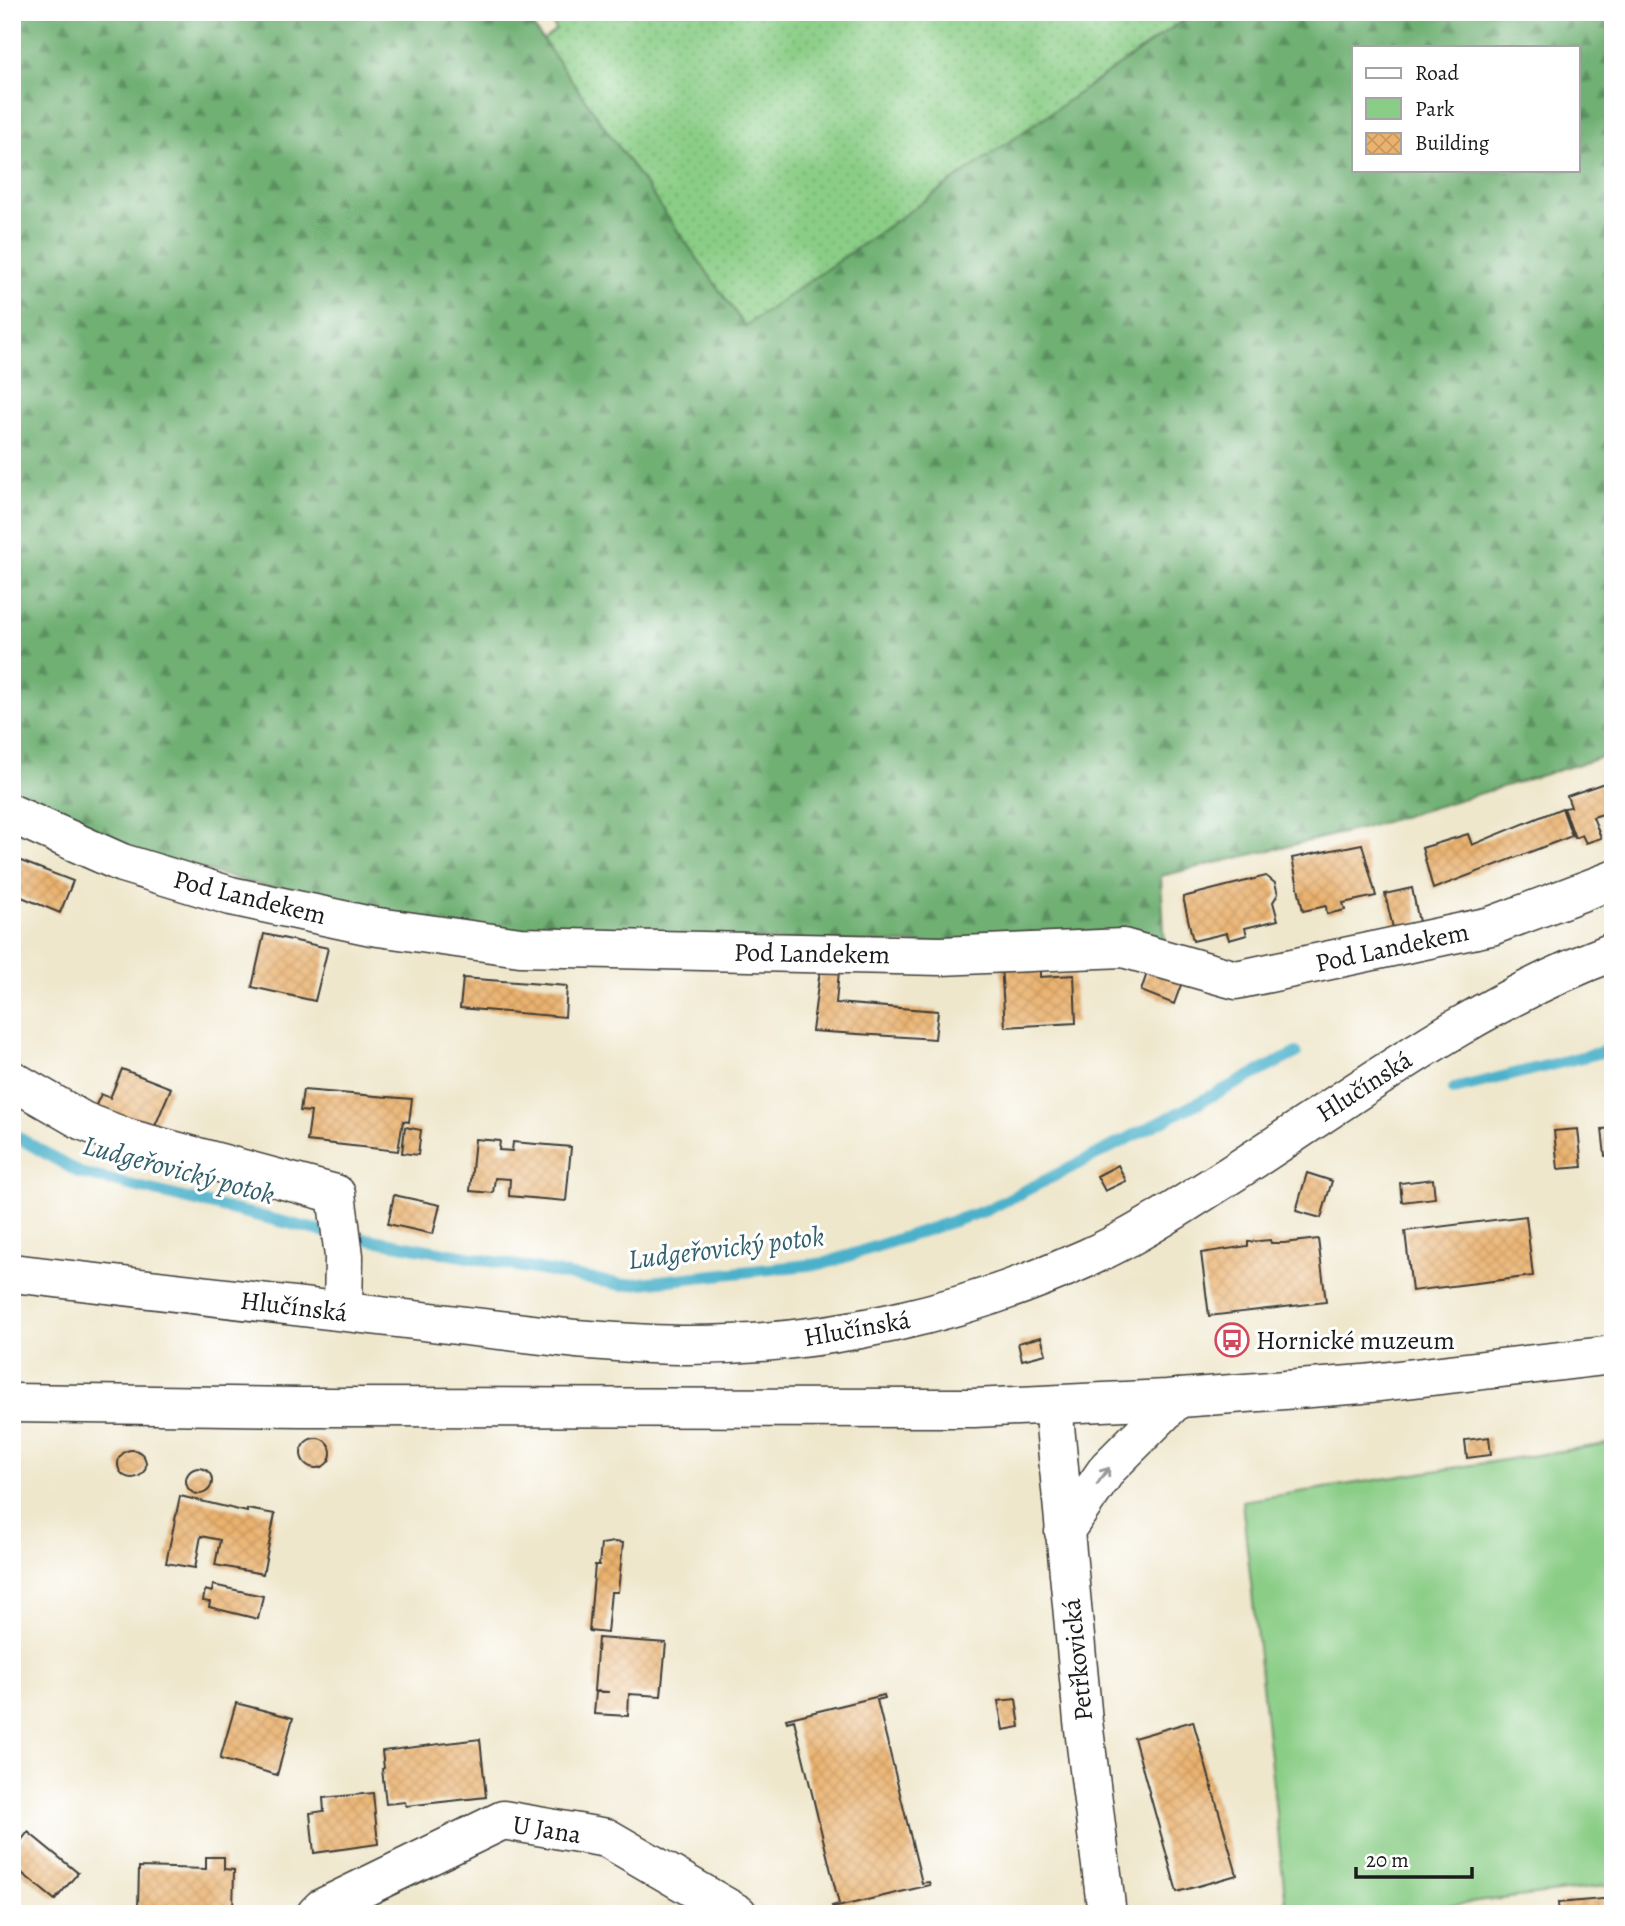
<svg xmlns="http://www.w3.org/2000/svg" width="1625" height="1926" font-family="Alegreya,serif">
<defs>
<pattern id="grass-dots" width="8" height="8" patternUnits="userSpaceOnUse" patternTransform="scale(1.75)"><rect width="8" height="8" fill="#8acd86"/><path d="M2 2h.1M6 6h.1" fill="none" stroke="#76af73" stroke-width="1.8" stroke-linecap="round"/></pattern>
<pattern id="forest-firs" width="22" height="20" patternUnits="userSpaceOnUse" patternTransform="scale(1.75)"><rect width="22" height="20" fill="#6fb073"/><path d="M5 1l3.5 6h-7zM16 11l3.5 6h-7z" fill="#5a8e5e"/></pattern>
<pattern id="building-cross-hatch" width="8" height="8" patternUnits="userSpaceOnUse" patternTransform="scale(1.75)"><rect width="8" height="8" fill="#eab26e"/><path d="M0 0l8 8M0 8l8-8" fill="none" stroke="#c8985f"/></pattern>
</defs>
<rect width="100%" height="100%" fill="#fff"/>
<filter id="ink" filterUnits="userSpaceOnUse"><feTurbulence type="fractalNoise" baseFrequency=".0143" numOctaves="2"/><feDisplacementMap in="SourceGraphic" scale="14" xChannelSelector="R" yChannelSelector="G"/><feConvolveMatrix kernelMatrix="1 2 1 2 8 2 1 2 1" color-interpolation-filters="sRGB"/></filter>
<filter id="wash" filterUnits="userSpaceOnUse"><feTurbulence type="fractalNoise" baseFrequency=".00686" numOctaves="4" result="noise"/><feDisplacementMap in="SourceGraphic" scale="28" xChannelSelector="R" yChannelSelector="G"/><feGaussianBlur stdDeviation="1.57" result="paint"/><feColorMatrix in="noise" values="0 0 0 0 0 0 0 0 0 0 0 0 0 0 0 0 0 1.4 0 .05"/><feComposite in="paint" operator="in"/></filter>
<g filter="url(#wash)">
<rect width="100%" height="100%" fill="#efe7cc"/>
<path fill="url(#grass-dots)" stroke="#537451" stroke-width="2" d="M548 12H621L624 16 630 12H1195L745 327 543 40 556 30 546 14Z"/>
<path fill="url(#forest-firs)" stroke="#466648" stroke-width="2" fill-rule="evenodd" d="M12 12H523L745 326 1195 12H1613V754L1364 828 1161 876 1165 949 518 935 342 907 125 849 12 798ZM1354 47H1578V170H1354Z"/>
<path fill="#8acd86" stroke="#537451" stroke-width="2" d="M1613 1443V1885L1383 1914H1287L1242 1501Z"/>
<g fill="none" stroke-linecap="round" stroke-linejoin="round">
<path stroke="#4bb1ca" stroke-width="12" d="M1454 1089 1602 1052 1613 1045
M12 1134 80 1173 317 1230 623 1285 826 1263 987 1210 1296 1053"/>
</g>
<g id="blocks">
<path fill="url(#building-cross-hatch)" d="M1613 780V811L1593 817 1601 838 1586 843 1582 835 1575 838 1564 808 1571 807 1567 796Z
M1562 808 1572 836 1433 889 1422 848 1468 834 1472 845Z
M1362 844 1376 896 1343 903 1345 910 1327 914 1326 906 1303 911 1292 858Z
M13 858 73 881 60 913 12 893Z
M1266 876 1275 883 1278 894 1273 902 1278 920 1245 928 1247 935 1229 940 1227 933 1193 941 1183 897Z
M1412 888 1419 922 1393 928 1385 894Z
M264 934 328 948 315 1001 252 987Z
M1001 964 1040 970V977L1074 975 1076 1023 1005 1027Z
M1149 967 1182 982 1174 1004 1141 991Z
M820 970 839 971 836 1003 938 1011 935 1039 812 1031Z
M463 978 567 986 565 1017 460 1008Z
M122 1069 171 1088 153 1131 95 1107 101 1094 110 1098Z
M303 1090 412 1099 409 1122 403 1121 398 1151 307 1141 311 1112 300 1111Z
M405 1127 421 1130 418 1155 402 1153Z
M1613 1128V1155L1605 1156 1602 1129Z
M1578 1129 1582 1167 1558 1169 1554 1131Z
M475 1139 500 1141 499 1150 512 1151 513 1142 571 1147 566 1201 509 1196 510 1179 495 1178 493 1193 470 1191Z
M1118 1165 1126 1181 1105 1191 1097 1176Z
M1307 1173 1332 1181 1321 1218 1296 1211Z
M1433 1179 1435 1198 1402 1202 1400 1183Z
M394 1195 440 1205 433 1234 388 1224Z
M1526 1216 1533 1276 1412 1291 1405 1231Z
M1318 1239 1326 1302 1209 1316 1201 1253 1248 1246V1242L1270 1240 1271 1243H1284Z
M1041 1337 1046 1354 1022 1360 1018 1343Z
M1489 1437 1491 1455 1467 1458 1465 1440Z
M301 1453a15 15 0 1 1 30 0a15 15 0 1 1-30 0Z
M118 1464a14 14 0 1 1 28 0a14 14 0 1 1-28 0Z
M186 1481a13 13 0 1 1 26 0a13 13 0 1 1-26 0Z
M180 1496 247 1512V1509L275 1514 263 1574 215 1565 220 1540 201 1536 195 1568 166 1563Z
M614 1542 623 1543 618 1592H611L607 1633 589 1631 595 1565H599L601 1544Z
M213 1585 263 1596 258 1619 209 1607 210 1602 203 1601 205 1590 212 1592Z
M598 1638 666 1643 661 1696 629 1694 628 1716 594 1714 596 1692H609L594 1691Z
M884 1695 885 1698 877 1700 922 1883 929 1882 930 1885 833 1908 832 1906 839 1904 794 1720 787 1722 786 1719Z
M1016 1699 1020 1727 1003 1730 998 1701Z
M236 1703 293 1718 277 1775 220 1759Z
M1193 1721 1237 1875 1177 1892 1134 1738Z
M480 1739 486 1797 406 1806 405 1802 386 1804 382 1769 384 1768 382 1751Z
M373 1793 378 1844 314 1853 310 1813 324 1811 323 1798Z
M28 1832 78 1873 55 1900 12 1865V1852Z
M206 1857H224V1869L234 1870 233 1913 138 1909 139 1867 206 1869Z
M1613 1898V1914H1559L1558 1903Z"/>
</g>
</g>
<g filter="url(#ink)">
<use href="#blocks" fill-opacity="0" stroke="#3c3a36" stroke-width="2"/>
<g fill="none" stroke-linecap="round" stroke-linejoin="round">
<defs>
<path id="minor" d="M12 814 122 863 231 896 371 926 520 947 941 956 1123 948 1236 980 1491 926 1613 880
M12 1080 83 1121 127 1138 336 1194 344 1256 343 1311
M12 1273 576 1339C614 1342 651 1345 689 1345 826 1345 963 1314 1087 1258 1137 1236 1184 1204 1230 1175 1355 1095 1473 1004 1613 952
M1053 1405 1083 1721 1107 1914
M1064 1532 1108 1468 1178 1398
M316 1914 322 1908 503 1820 607 1838 738 1914"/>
<path id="major" d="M12 1403 301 1407 974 1408 1167 1399 1363 1384 1613 1355"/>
</defs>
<use href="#minor" stroke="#3c3a36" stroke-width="41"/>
<use href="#major" stroke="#3c3a36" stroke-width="41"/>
<use href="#minor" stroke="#fff" stroke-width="38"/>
<use href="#major" stroke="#fff" stroke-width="38"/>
</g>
<defs><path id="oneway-shaft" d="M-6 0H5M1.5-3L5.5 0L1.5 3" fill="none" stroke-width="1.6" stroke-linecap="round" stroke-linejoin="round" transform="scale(1.75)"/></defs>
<use stroke="#999" href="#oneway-shaft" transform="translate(1103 1476) rotate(-54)"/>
</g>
<defs>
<symbol id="bus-ring" viewBox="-11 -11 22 22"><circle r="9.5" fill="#fff" stroke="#d1495b" stroke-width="1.5"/><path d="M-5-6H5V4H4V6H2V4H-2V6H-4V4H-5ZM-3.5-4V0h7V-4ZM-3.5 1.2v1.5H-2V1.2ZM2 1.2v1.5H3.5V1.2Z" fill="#d1495b"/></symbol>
</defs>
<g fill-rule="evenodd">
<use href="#bus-ring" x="1213" y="1321" width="38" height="38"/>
</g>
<g text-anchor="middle" stroke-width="6" stroke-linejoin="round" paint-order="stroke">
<g font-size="26" fill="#1c1c1c" stroke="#fff">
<text transform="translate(250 897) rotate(14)" y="9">Pod Landekem</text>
<text transform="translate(1392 947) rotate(-12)" y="9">Pod Landekem</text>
<text transform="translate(812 953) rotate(1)" y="9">Pod Landekem</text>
<text transform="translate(1364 1086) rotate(-33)" y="9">Hlučínská</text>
<text transform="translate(294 1306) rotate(7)" y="9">Hlučínská</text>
<text transform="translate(857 1328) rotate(-10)" y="9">Hlučínská</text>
<text transform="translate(1077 1660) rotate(-96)" y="9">Petřkovická</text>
<text transform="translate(547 1829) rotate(9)" y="9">U Jana</text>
</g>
<g font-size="26" fill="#1c1c1c" stroke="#fff" text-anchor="start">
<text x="1256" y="1349">Hornické muzeum</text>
</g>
<g font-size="28" font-style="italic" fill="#315f6a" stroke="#fff">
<text transform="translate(179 1169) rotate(15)" y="10">Ludgeřovický potok</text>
<text transform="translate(726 1247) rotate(-7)" y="10">Ludgeřovický potok</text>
</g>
</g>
<rect width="1625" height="1926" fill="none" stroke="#fff" stroke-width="42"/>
<rect x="1352" y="46" width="228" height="126" fill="#ffffff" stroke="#a4a4a4" stroke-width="2"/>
<rect x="1366" y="68" width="35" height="10" fill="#ffffff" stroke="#a4a4a4" stroke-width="2"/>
<text x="1415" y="80" font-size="21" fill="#1c1c1c">Road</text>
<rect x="1366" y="98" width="35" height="21" fill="#8acd86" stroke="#a4a4a4" stroke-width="2"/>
<text x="1415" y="116" font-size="21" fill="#1c1c1c">Park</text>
<rect x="1366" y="133" width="35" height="21" fill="url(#building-cross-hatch)" stroke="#a4a4a4" stroke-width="2"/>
<text x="1415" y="150" font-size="21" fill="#1c1c1c">Building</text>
<path d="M1356 1867v10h116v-10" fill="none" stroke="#1c1c1c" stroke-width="3.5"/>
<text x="1366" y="1867" font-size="21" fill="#1c1c1c" stroke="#ffffff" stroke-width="5" paint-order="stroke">20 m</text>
</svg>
